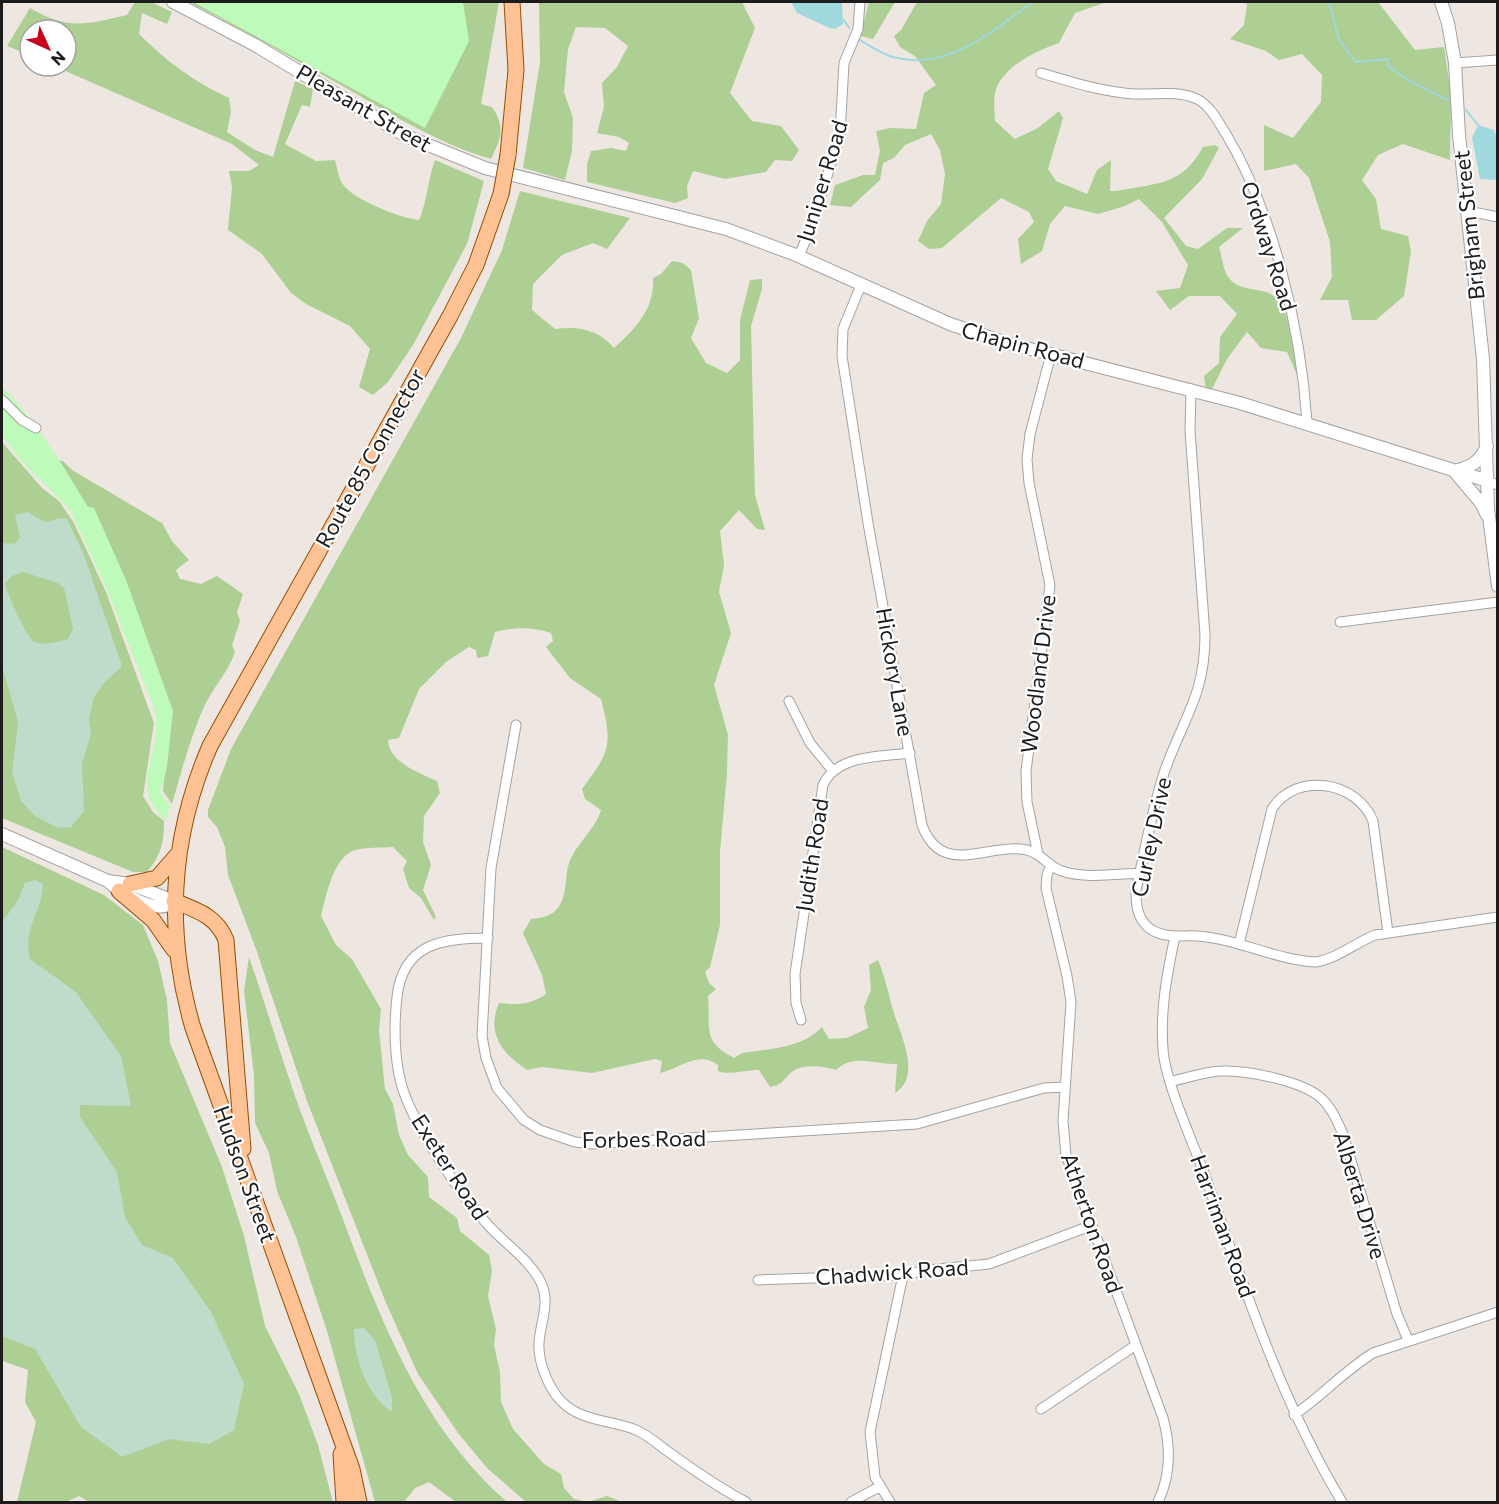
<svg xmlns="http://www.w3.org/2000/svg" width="1499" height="1504" font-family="Commissioner,sans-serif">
<rect width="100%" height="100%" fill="#eee7e1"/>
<path fill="#adcf94" d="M135 2H151L172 12 167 24 142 13 139 34C166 61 193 81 229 98L231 112 227 132 255 150 273 157 295 81 313 89 310 107 302 105 285 144 316 161 335 160C337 167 338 176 342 183 351 199 400 218 419 220 428 199 427 182 435 160L484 181 467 244 413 345 388 382 373 395 359 387 370 349 350 326 306 304 291 293 262 254 228 230 232 187 229 171H249L259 165 232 144 54 66H66V30H30V55L7 46 30 8C68 30 85 25 127 15Z
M189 2H499L481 104 492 107C506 128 501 138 491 159 439 144 393 115 346 88 294 59 242 29 189 2Z
M539 2H742L755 28 730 93 752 121 781 126 799 150 792 161 775 160 766 172 725 179 693 171 687 186 688 198 675 203 587 182V164L591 151 611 148 626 151 629 143 619 137 597 133 604 107 602 83 617 67 628 46 605 28 576 27 568 49 564 92 573 118 572 151 565 180 523 168 540 62Z
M869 2H895L873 39 860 36Z
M917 2H1107L1075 13 1059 43C1036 51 1001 67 995 93 993 102 995 113 995 121L1015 139 1038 128 1059 111 1063 118 1048 169 1056 181 1087 194 1097 170 1111 160 1110 191H1117C1156 183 1182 186 1203 147L1215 145 1219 148 1202 179 1164 218 1186 246 1198 249 1227 228H1243L1219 247C1222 256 1223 271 1229 278 1240 293 1263 286 1275 297 1289 308 1298 358 1297 375L1287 352 1261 348 1247 332 1227 359 1212 389 1206 390 1204 376 1219 363 1220 337 1237 314 1220 296H1189L1170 310 1156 291 1180 288 1188 265 1162 222 1139 199 1125 206 1098 214 1065 206 1050 224 1042 251 1021 264 1018 239 1034 222 1029 212 1001 198 942 248 929 249 918 241 927 221 941 204 945 174 940 150 931 134 905 145 894 158 883 163 880 180 851 207 830 205 835 185 863 175H875L880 151 876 131 890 128 916 129 924 93 936 85 915 56 900 47 894 36 901 30Z
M1241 2H1378L1415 50 1444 47 1451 95 1450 160 1403 144 1378 155 1362 180 1376 199 1381 229 1408 236 1411 251 1404 296 1376 320H1352L1348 300H1320L1332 277 1330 242 1309 178 1296 164 1264 171V125L1293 138 1321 102 1322 75 1302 54 1279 60 1266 51 1230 39 1244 25 1247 4Z
M520 191 630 218 607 249 593 243 562 255 533 284 532 310 555 329C578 326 598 329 614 348 635 329 655 309 653 278L661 274 672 261 683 263 691 270 699 318 691 338 706 363 727 373 740 360V320L750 280 762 279V289L751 326 755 495 765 530 757 529 739 510 720 531 724 565 719 592 731 633 714 685 728 735 727 773 720 852V925L710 967 705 972 709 983 716 989 708 996C711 1028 701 1041 734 1058L742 1053C769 1049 803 1048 822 1027L829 1039 847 1038 868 1028 864 1007 871 990 869 965 878 960C885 977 888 992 893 1010 899 1032 923 1076 895 1093L897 1064C875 1065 853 1053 836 1070 824 1066 804 1064 793 1071 784 1078 783 1085 770 1087L759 1070C747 1069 728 1076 718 1071V1065C698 1050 681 1068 660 1073L662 1061 655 1059 592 1073 542 1067 527 1070C502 1053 486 1034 499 1003 517 1005 531 1005 546 994L542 975 523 933 531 919C543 918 553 916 560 905 568 891 564 872 571 858 580 840 596 828 601 810L585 799 582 789C610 751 613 746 601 699L570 678 546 647 553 641 551 633C531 627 515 627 495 632L488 656 477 658 476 650 469 647 446 662 419 689 399 738 388 740C388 762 420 773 437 781L440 793 424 816 423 842 431 865 423 890 436 917 434 920 421 898 409 888 403 869 407 861 393 847C382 848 366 847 355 850 333 857 326 896 321 916L336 945 352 959 381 1009 379 1030 385 1089 393 1104 399 1135 408 1155 428 1177 429 1197 457 1218 460 1231 489 1255 492 1271 488 1296 496 1329 494 1345 500 1372 501 1402 513 1429 544 1464 561 1474 564 1488 574 1499 588 1502 607 1496 622 1502H526L487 1468 458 1433 418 1374 386 1303 307 1101 256 949 228 875 225 847 217 827 208 817V810L231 749 461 338 502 250Z
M2 442 42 488 59 501 74 523 106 592 154 723 143 796 153 812 164 821C164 842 161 856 147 872H133L2 818Z
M48 459 63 461 72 470 162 523 172 541 189 560 176 570 180 579 201 584 217 576 243 594 237 612 240 621 232 645 235 652C227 675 212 688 203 709 190 740 181 772 172 804L163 791 170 718Z
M2 847 104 895 143 925 158 961 167 1000 170 1043 222 1167 244 1236 265 1326 299 1394 318 1445 333 1502H89L79 1496 66 1502H17L36 1422 25 1402 28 1370 2 1361Z
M249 957C265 1003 279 1050 295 1096 309 1136 326 1175 341 1214 380 1319 421 1427 507 1502H456L429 1482 415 1488 404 1502H375L327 1331 296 1237 277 1191 269 1153 255 1123 254 1075 244 991Z"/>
<path fill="#bddcc9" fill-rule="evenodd" d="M28 512C57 531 44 516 67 519L84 555 122 666 103 684 94 697 89 719 91 734 82 764 84 811 71 827 58 828 35 816 21 801 12 772 18 722 2 666V543L14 544 20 538 15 515ZM23 572 58 583 64 588 73 629 68 639C58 642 44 646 35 642 26 638 7 593 5 583L12 576Z
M35 880 43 884C42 914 23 925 30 959L76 992 121 1056 131 1106 80 1105V1117L117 1172 125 1217 142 1245 173 1258 211 1312 244 1384 234 1430 209 1444 169 1439 122 1457 81 1427 35 1349 2 1336V922L17 902 25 883Z
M364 1328 375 1340 392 1398V1412C367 1396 354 1358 354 1329Z"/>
<path fill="#befbba" d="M193 2H463L469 41 425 128Z
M2 387C37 421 63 466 88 507L94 508 126 580 173 711 167 767 160 793 170 806 166 821C124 781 166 757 154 708L103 580 69 508 27 467 2 436Z"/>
<path fill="#9fd8dd" d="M791 2H842L843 24 835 29 830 28 797 13Z
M1478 125 1494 130 1497 139V178L1495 180 1480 179 1472 138Z"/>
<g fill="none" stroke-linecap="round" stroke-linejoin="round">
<path stroke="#9fd8dd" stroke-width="2" d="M1329 2 1339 40 1356 62 1388 59 1389 67 1410 81 1447 100
M844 20 849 28
M860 40C870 46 882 54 893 57 947 72 992 31 1033 2
M1466 110 1478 125"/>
<defs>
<path id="minor" d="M1455 63 1498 60
M1041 73C1071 82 1103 92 1134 94 1156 95 1177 90 1197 99 1210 105 1219 123 1226 134 1274 214 1301 330 1307 422
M1468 211 1498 217
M799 256 812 225 840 134 844 63 858 29 860 2
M861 285 843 329 842 356 868 523 922 825C942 879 988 842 1027 850 1041 853 1049 867 1062 871 1085 879 1116 874 1140 873
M1191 389 1190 431 1205 635C1205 695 1184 717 1165 770 1152 809 1145 850 1136 890 1136 905 1137 918 1149 928 1164 939 1181 935 1198 936 1238 939 1276 960 1316 962 1336 959 1355 943 1375 935L1498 917
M2 400 22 420 36 428
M1488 481 1498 485
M1340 622 1498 602
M789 701 810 743 833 771
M516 725 491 868 482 1036 486 1058 497 1088 524 1120 540 1130 575 1142 591 1144 917 1124 1044 1088 1065 1087
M1038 854 1027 802 1026 771 1050 585 1029 483 1027 459 1030 434 1051 354
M1051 865 1047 875 1046 888 1067 976 1071 1002 1063 1121 1066 1155 1163 1418C1171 1447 1171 1475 1158 1502
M1175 936C1167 974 1160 1010 1163 1049 1165 1081 1191 1138 1203 1170 1243 1284 1280 1399 1342 1502
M488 938C443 938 403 943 397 997 394 1023 394 1057 401 1083 411 1122 460 1194 488 1225 505 1244 532 1261 542 1285 550 1305 540 1323 539 1343 538 1362 548 1387 561 1401 581 1422 612 1420 636 1430 648 1435 660 1446 670 1453 695 1471 719 1488 746 1502
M1239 944 1272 809C1296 771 1357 781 1373 821L1388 933
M801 1020 796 1003 795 974 823 785C837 754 881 757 910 753
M1172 1081C1188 1078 1206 1071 1222 1071 1247 1070 1302 1081 1321 1098 1332 1108 1337 1121 1343 1134L1397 1314 1408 1340
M758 1280 903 1275 928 1270 989 1264 1090 1226
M1041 1409 1136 1345
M1294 1415C1322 1396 1344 1371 1373 1353L1498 1312
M851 1502 879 1487
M890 1502 875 1477 870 1432 903 1275"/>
<path id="tertiary" d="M173 2 255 45 406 136 485 168 726 229 796 255 950 324 1003 342 1240 403 1488 481
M1441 2 1448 23 1455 63 1459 135 1483 359 1488 509 1498 586
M1487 515 1481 503 1454 471C1471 467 1479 463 1487 446
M2 834 108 881 130 884 174 901C158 917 122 894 108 881"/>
<path id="primary" d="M508 155 516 70 512 2
M130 884 157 878 178 854
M119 891 153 920 174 950
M174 901C196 910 217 916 226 940L243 1149
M341 1454 344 1502
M359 1502 352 1469 193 1028C165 932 170 838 210 746L450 316 476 265 501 194"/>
</defs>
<use href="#minor" stroke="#a3a3a3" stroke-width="11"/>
<use href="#tertiary" stroke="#a3a3a3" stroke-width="14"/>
<use href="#primary" stroke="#934e00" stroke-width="17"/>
<use href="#minor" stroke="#fff" stroke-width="9"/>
<use href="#tertiary" stroke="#fff" stroke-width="12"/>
<use href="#primary" stroke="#ffc295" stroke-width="15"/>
<defs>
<path id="primary-bridge" d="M501 194 508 155"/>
</defs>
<use href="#primary-bridge" stroke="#934e00" stroke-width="17" stroke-linecap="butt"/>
<use href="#primary-bridge" stroke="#ffc295" stroke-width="15"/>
</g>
<g text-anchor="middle" stroke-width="4.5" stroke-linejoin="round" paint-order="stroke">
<g font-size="22" fill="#1c1c1c" stroke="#fff">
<text transform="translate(364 108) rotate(30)" y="8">Pleasant Street</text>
<text transform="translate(822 181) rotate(-73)" y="8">Juniper Road</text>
<text transform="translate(1469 225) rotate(-96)" y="8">Brigham Street</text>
<text transform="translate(1269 246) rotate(72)" y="8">Ordway Road</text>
<text transform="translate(1023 345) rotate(15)" y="8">Chapin Road</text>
<text transform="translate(370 458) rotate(-61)" y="8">Route 85 Connector</text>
<text transform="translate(895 672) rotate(80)" y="8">Hickory Lane</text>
<text transform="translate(1038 674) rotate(-83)" y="8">Woodland Drive</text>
<text transform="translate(1151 837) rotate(-78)" y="8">Curley Drive</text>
<text transform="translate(812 855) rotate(-81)" y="8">Judith Road</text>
<text transform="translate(644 1139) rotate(-1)" y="8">Forbes Road</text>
<text transform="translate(450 1167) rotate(57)" y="8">Exeter Road</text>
<text transform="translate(245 1174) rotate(70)" y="8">Hudson Street</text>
<text transform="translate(1360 1195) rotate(73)" y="8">Alberta Drive</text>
<text transform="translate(1092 1223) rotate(71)" y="8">Atherton Road</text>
<text transform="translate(1223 1226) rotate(70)" y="8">Harriman Road</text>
<text transform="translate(892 1272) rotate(-4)" y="8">Chadwick Road</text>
</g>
</g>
<rect width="1499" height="1504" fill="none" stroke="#1c1c1c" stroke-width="6"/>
<g transform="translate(48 48) rotate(135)"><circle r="28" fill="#ffffff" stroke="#a4a4a4" stroke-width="1.5"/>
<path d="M0-4.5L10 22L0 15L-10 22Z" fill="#c7001b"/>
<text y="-9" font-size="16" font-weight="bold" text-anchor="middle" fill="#1c1c1c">N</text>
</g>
</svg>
